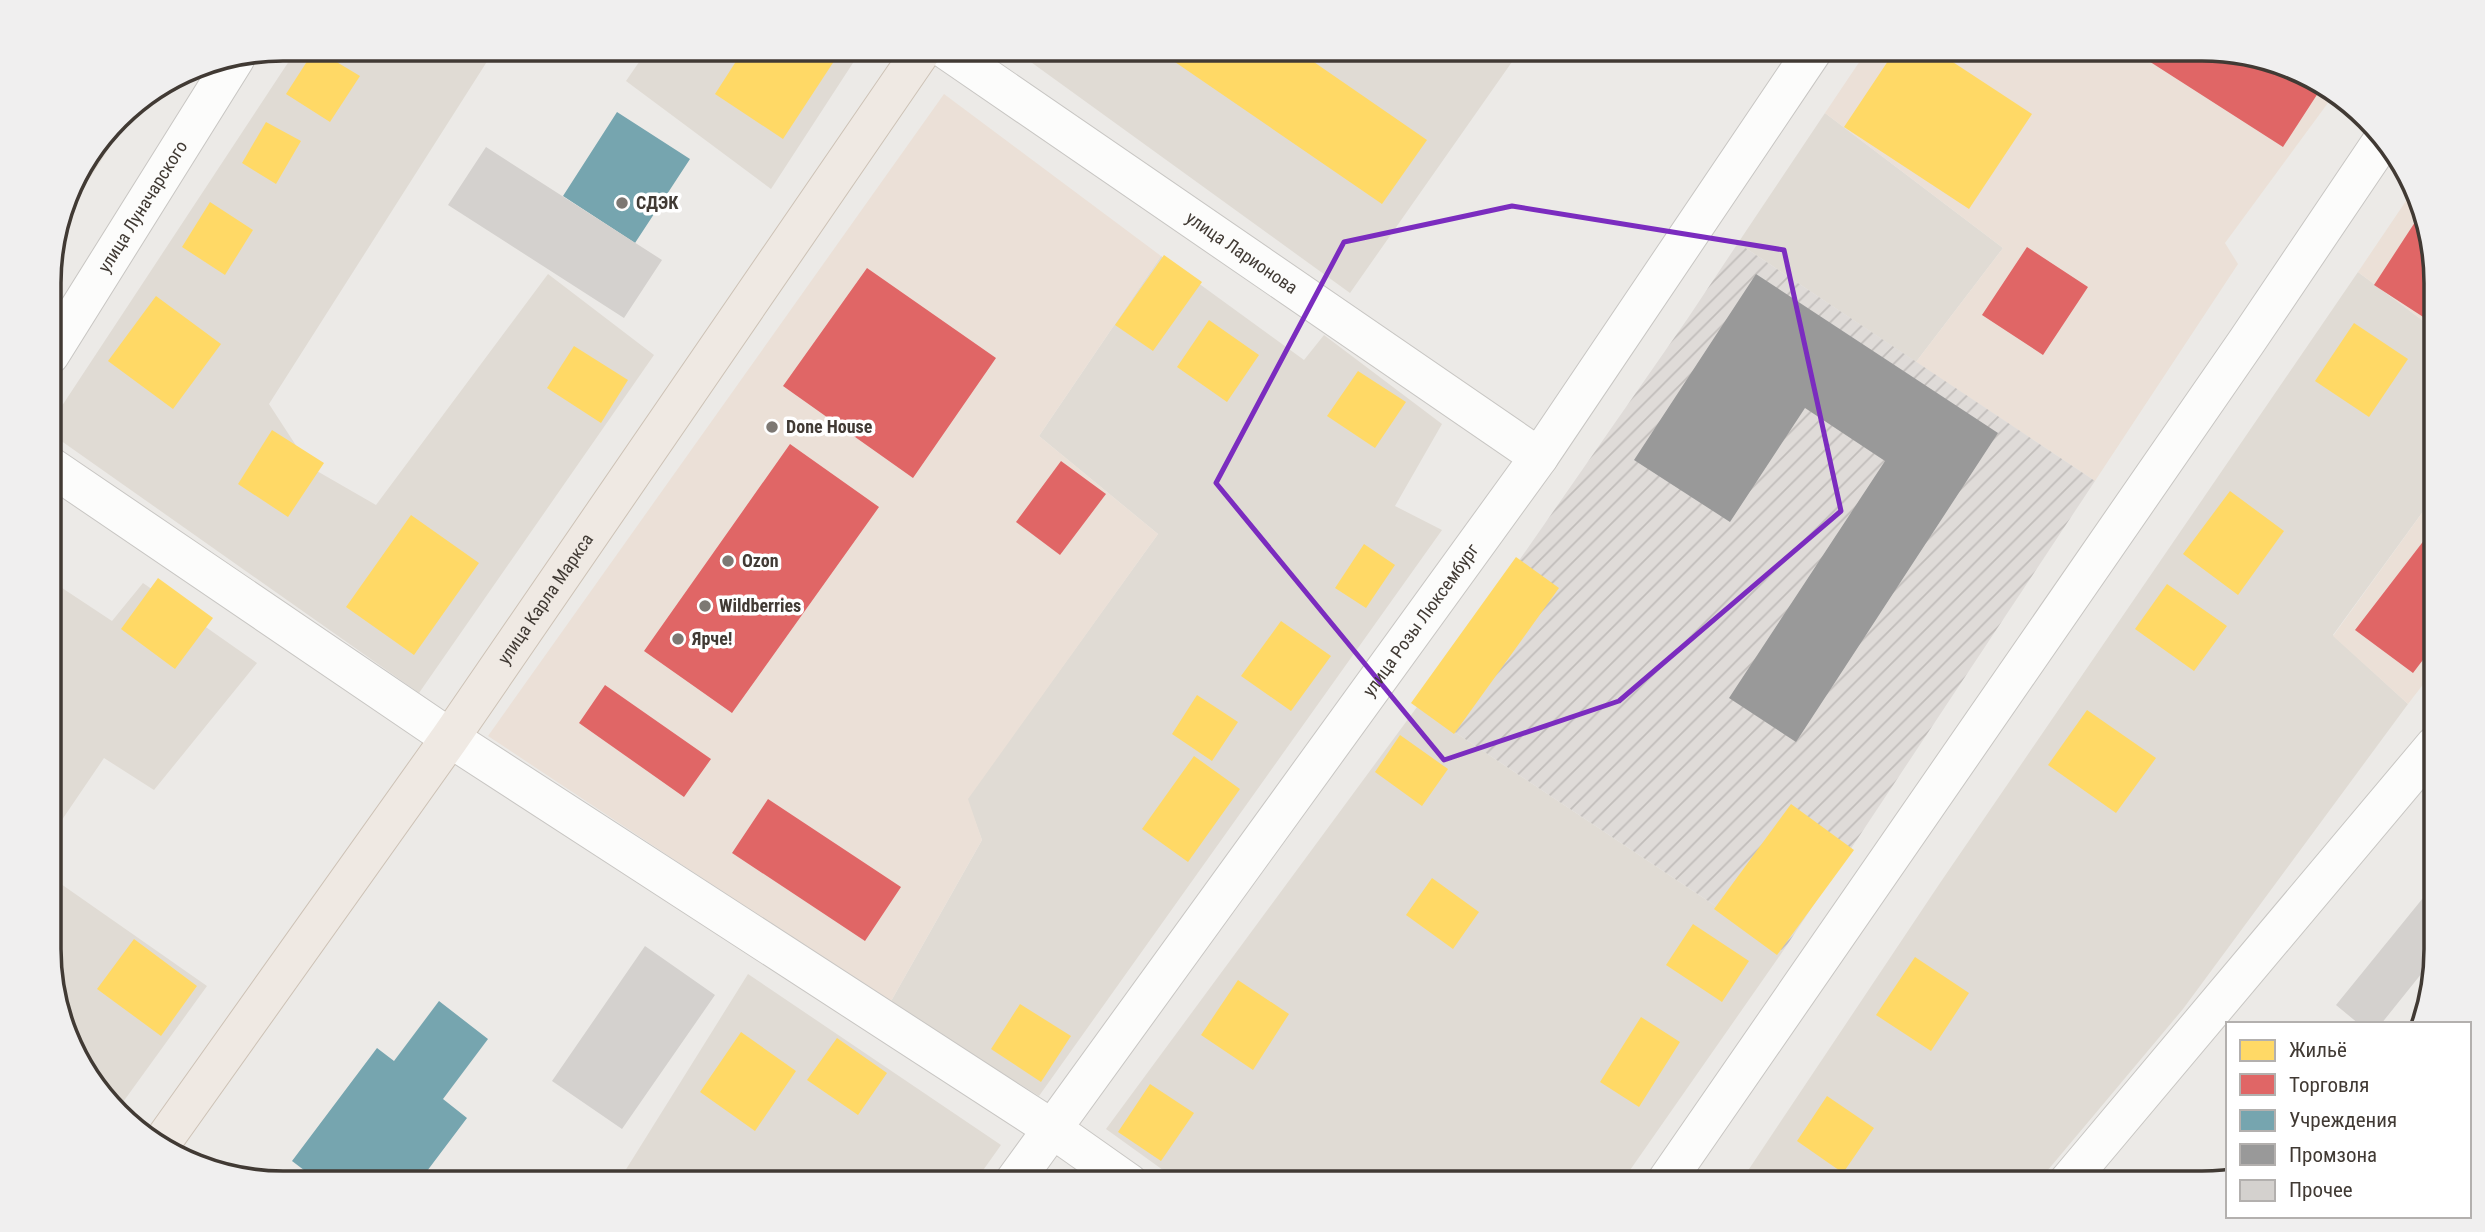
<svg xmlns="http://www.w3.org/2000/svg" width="2485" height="1232" font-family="'Roboto Condensed',sans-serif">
<defs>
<pattern id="industrial-furrows" width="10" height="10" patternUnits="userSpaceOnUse" patternTransform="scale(1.75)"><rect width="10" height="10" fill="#dfdbd8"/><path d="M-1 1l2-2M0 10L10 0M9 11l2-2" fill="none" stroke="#c1bdba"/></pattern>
</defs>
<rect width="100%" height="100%" fill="#eceae7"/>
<path fill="#e0dbd4" d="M297 49H495L269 404 310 467 376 505 548 274 654 355 419 693 50 433V424Z
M648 49H862L771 189 626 81Z
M1013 49H1521L1350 293Z
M140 100 61 223 73 180 128 107Z
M1825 113 2003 248 1916 362 1738 243Z
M1161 256 1304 360 1324 335 1442 424 1395 506 1442 530 1039 1096 890 1003 982 840 967 799 1158 534 1039 436Z
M2358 272 2434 329 2435 495 2333 635 2408 704 2183 1009 2037 1183H1751L1743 1178 1940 883Z
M50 580 112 621 143 583 257 663 154 790 104 758 51 836Z
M1417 707 1783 951 1621 1183H1181L1106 1129Z
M51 877 207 986 118 1109 97 1091 51 980Z
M748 974 1001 1145 974 1183H634L625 1171Z"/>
<path fill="#ebe0d7" d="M1868 49H2202L2305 73 2333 96 2225 243 2238 264 2095 481 1916 362 2003 248 1825 113Z
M944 94 1161 256 1039 436 1158 534 968 799 982 840 890 1003 488 736Z
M2410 195 2434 253V329L2358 272Z
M2435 495V669L2408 704 2333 636Z"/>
<path fill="url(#industrial-furrows)" d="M1738 243 2095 481 1783 951 1417 707 1688 318Z"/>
<path fill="#ffd966" d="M315 49 360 76 330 122 286 94Z
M744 49H842L783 139 715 94Z
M1156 49H1295L1427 140 1382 204Z
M1896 49H1933L2032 114 1969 209 1844 127Z
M266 122 301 141 276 184 242 163Z
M210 202 253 230 225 275 182 247Z
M1164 255 1202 282 1153 351 1115 325Z
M156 296 221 344 173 409 108 361Z
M1209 320 1259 355 1227 402 1177 367Z
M2354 323 2408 359 2369 417 2315 381Z
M574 346 628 380 601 423 547 388Z
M1358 371 1406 402 1375 448 1327 416Z
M272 430 324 463 288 517 238 484Z
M2230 491 2284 531 2238 595 2183 554Z
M411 515 479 563 414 655 346 607Z
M1364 544 1395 565 1366 608 1335 588Z
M1516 557 1559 588 1454 734 1411 703Z
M158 578 213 618 175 669 121 629Z
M2167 584 2227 626 2194 671 2135 629Z
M1281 621 1331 656 1291 711 1241 676Z
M1197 695 1238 722 1212 761 1172 734Z
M2087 710 2156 758 2116 813 2048 765Z
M1400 735 1448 769 1422 806 1375 772Z
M1194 756 1240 789 1188 862 1142 829Z
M1791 804 1854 850 1777 955 1714 909Z
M1432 878 1479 912 1453 949 1406 915Z
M1693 924 1749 961 1722 1002 1666 965Z
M134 939 197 986 161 1036 97 989Z
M1915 957 1969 993 1931 1051 1876 1015Z
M1238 980 1289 1014 1253 1070 1201 1035Z
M1020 1004 1071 1036 1041 1082 991 1049Z
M1641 1017 1680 1042 1639 1107 1600 1082Z
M741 1032 796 1071 755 1131 700 1092Z
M837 1038 887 1073 858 1115 807 1080Z
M1150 1084 1194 1113 1161 1161 1118 1132Z
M1827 1096 1874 1128 1843 1173 1797 1141Z"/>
<path fill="#e06666" d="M2130 49H2202L2305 73 2322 87 2283 147Z
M2419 216 2434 253V324L2374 285Z
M2027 247 2088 287 2043 355 1982 315Z
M867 268 996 358 913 478 783 386Z
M790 444 879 507 732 713 644 651Z
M1061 461 1106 494 1060 555 1016 522Z
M2435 526V644L2413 673 2355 630Z
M605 685 711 759 684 797 579 723Z
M768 799 901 887 865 941 732 853Z"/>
<path fill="#76a5af" d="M617 112 690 159 635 243 563 196Z
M439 1001 488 1039 443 1099 467 1118 418 1183H321L292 1161 377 1048 394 1061Z"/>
<path fill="#999" d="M1756 274 1998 433 1796 742 1729 698 1885 461 1805 408 1730 522 1634 460Z"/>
<path fill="#d4d1ce" d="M486 147 662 260 624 318 448 205Z
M2436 882V949L2434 958 2381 1024H2359L2336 1005Z
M645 946 715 995 622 1129 552 1081Z"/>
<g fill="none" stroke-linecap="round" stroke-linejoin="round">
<defs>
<g id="minor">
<path id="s1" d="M945 49 1539 457"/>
<path id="s2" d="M50 355 235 59"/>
<path d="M50 466 450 738 1051 1128 1129 1183"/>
<path id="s3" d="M1013 1183 1539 457 1814 49"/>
<path d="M1665 1183 2247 341 2384 138"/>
<path d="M2067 1183 2435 745"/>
</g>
<g id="major">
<path id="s4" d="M161 1144 450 738 923 49"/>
</g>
</defs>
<use href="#minor" stroke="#c8c6c3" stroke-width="40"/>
<use href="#major" stroke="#cdc2b6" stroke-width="40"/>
<use href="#minor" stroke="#fcfcfb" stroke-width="38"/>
<use href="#major" stroke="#efe9e3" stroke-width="38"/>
</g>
<path fill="none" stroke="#7b2cbf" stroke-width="5" stroke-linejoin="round" d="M1512 206 1784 250 1841 511 1619 701 1444 760 1216 483 1344 242Z"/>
<g fill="#7d7873" stroke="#fff" stroke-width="2.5">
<circle cx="622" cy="203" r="7"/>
<circle cx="772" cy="427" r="7"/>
<circle cx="728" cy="561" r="7"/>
<circle cx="705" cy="606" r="7"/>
<circle cx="678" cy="639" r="7"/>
</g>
<g text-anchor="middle" stroke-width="7" stroke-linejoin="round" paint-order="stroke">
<g font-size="18" font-weight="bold" fill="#413a34" stroke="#fff" text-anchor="start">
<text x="636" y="209">СДЭК</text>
<text x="786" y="433">Done House</text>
<text x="742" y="567">Ozon</text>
<text x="719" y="612">Wildberries</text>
<text x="692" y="645">Ярче!</text>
</g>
<g font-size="18" fill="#413a34" stroke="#fff">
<text dy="6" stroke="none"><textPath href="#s2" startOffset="175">улица Луначарского</textPath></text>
<text dy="6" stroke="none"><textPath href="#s1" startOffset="360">улица Ларионова</textPath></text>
<text dy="6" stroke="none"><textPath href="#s4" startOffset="667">улица Карла Маркса</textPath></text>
<text dy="6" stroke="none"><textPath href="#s3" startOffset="695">улица Розы Люксембург</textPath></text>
</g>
</g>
<path d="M0 0H2485V1232H0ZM283 61H2202A222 222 0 0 1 2424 283V949A222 222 0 0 1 2202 1171H283A222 222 0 0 1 61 949V283A222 222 0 0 1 283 61Z" fill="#f0efef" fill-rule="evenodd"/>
<path fill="none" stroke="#413a34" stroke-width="3.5" d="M283 61H2202A222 222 0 0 1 2424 283V949A222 222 0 0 1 2202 1171H283A222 222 0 0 1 61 949V283A222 222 0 0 1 283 61Z"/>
<rect x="2226" y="1022" width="245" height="196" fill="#ffffff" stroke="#b3b0ae" stroke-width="2"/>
<rect x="2240" y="1040" width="35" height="21" fill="#ffd966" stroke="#b3b0ae" stroke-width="2"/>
<text x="2289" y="1057" font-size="21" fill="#413a34">Жильё</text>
<rect x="2240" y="1074" width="35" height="21" fill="#e06666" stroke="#b3b0ae" stroke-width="2"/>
<text x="2289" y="1092" font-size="21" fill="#413a34">Торговля</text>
<rect x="2240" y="1110" width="35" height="21" fill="#76a5af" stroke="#b3b0ae" stroke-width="2"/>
<text x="2289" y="1127" font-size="21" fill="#413a34">Учреждения</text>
<rect x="2240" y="1144" width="35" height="21" fill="#999999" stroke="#b3b0ae" stroke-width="2"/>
<text x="2289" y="1162" font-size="21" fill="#413a34">Промзона</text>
<rect x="2240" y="1180" width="35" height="21" fill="#d4d1ce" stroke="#b3b0ae" stroke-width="2"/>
<text x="2289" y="1197" font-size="21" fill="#413a34">Прочее</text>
</svg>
